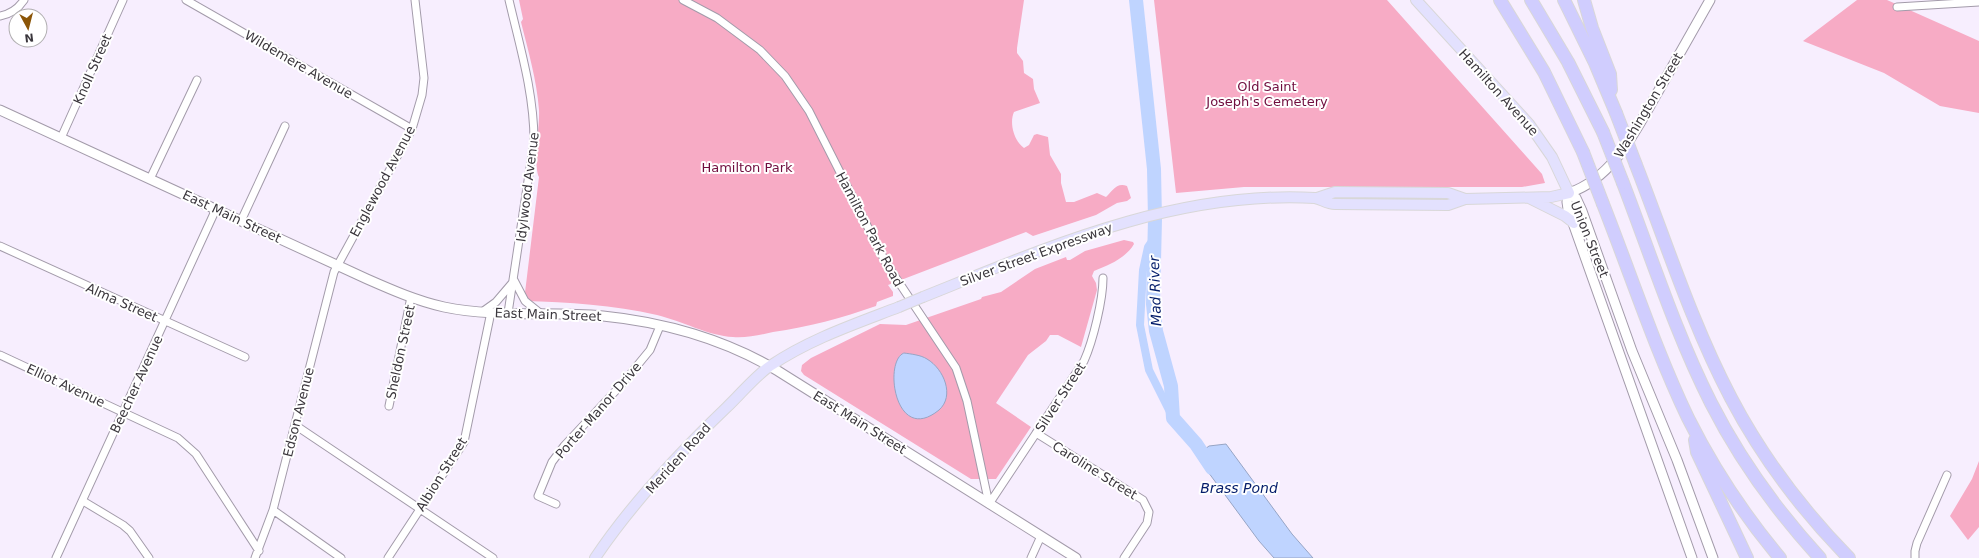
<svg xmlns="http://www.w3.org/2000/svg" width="1979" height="558" font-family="'DejaVu Sans',sans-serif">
<rect width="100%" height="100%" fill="#f7eefe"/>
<path fill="#f7abc5" d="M519 0H1024L1017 48V53L1023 61 1024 73 1033 79 1034 89 1040 103 1014 112C1009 123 1014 141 1024 148L1029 145 1034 135 1037 134 1048 137 1050 155 1061 174V183L1066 202H1074L1097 193 1106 197C1112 192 1116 182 1127 186L1131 198 1127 201 1117 203 1096 215 1033 236 1026 232 888 285 893 292V296L877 302 876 306C842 318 808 327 773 332 760 335 746 338 733 337 709 336 682 321 657 315 613 305 569 302 524 301L539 177C533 166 540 126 539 110 537 81 528 50 521 22L523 19Z
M1154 0H1387L1542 174 1545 183 1522 187H1244L1176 193Z
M1857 0H1887L1979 41V113L1940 106 1884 73 1803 41Z
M1124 240 1133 242 1134 244C1126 258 1109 265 1094 271L1092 276 1096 283 1097 290 1081 347 1058 335H1050L1046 341 1028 355 996 403 1031 427 996 479H971L804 375 801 371 802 365 811 358 880 324 906 325 981 299 982 297 1001 292 1035 269 1066 257 1067 260H1070L1085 251Z
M1979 461V527L1968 540 1950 516 1972 479Z"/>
<path fill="#bfd4ff" stroke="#97a5c5" d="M904 353C911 354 921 355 927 359 944 369 955 396 939 410 895 446 883 361 904 353Z
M1226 444 1292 534 1313 558H1274L1259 541 1200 461 1201 452 1209 446Z"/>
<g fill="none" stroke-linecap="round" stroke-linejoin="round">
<path stroke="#bfd4ff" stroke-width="8" d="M1155 237 1148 247 1143 270 1140 325 1149 370 1172 416"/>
<path stroke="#bfd4ff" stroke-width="14" d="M1136 0 1154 169 1155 219 1153 304 1156 331 1171 386 1173 418 1196 444 1212 468"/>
<defs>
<path id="street" d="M186 0 412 129
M683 0 717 18 760 50 785 76 809 111 886 263 956 368 967 401 989 504
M1897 7 1979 2
M0 16C11 14 18 9 24 0
M61 138 123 0
M150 179 197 80
M241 221 285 126
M0 246 245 357
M514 280 525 301 540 313
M482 312 496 302 513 282
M508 313 534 141C534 93 520 47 509 0
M0 355 178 438 196 454 259 551
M389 406 411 297
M295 425 493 558
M1036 433 1143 500 1149 512 1147 523 1124 558
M83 501 123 525 130 531 149 558
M556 504 538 496 552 462 564 446 622 384 650 350 660 326
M989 504 1084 361C1093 341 1103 300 1103 278
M273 510 341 558
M56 558 216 209
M255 558 273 510 334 272 412 129 422 95 424 78 415 0
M388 558 464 442 491 312
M1031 558 1041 536
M1915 558V551L1917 543 1947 475"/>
<path id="secondary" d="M0 110 367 279C392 290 417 301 444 307 496 318 550 311 603 316 664 322 726 340 778 371L1076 558
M1569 193 1576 198 1582 211 1632 351 1677 460 1713 558
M1569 193 1567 202 1568 209 1692 558
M1569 193C1615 177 1636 129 1659 90 1676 60 1693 30 1710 0"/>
<path id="primary" d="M1317 198 1335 192 1448 193 1465 199
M1529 198 1565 216 1574 223
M923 297C1048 247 1177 190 1315 198 1321 199 1327 204 1335 204L1448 205 1465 199 1551 197 1569 193 1552 157 1529 124 1416 0
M595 558C632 503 679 453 726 408 741 394 754 377 770 366 810 339 855 324 899 307"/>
<path id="highway" d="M1500 0 1544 72 1583 152
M1531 0 1568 62 1603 132
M1564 0 1595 63 1616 113
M1584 0 1592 28 1610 74 1611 90
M1636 165C1666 242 1692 324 1731 398 1762 457 1802 510 1849 558
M1623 183C1651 256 1676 334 1711 403 1740 460 1777 511 1820 558
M1603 204C1631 275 1655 349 1688 418 1713 468 1744 515 1780 558
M1695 440 1697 452 1747 558"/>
</defs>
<use href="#street" stroke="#a39baa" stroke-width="9"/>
<use href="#secondary" stroke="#a39baa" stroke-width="11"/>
<use href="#primary" stroke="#d8d7d8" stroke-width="12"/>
<use href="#highway" stroke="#d8d7d8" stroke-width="14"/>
<use href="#street" stroke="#fff" stroke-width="7"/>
<use href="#secondary" stroke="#fff" stroke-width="9"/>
<use href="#primary" stroke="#e3e1fe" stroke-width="10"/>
<use href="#highway" stroke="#d0cdfe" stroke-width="12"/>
<defs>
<path id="primary-bridge" d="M899 307 923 297"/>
<path id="highway-bridge" d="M1616 113 1636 165
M1603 132 1623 183
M1583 152 1603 204"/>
</defs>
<use href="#primary-bridge" stroke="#d8d7d8" stroke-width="12" stroke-linecap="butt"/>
<use href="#highway-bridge" stroke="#d8d7d8" stroke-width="14" stroke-linecap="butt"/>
<use href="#primary-bridge" stroke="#e3e1fe" stroke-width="10"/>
<use href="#highway-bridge" stroke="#d0cdfe" stroke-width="12"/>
</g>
<g text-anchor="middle" stroke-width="4" stroke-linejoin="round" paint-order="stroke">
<g font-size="13" fill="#3b373d" stroke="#fff">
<text transform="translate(299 64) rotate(30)" y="5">Wildemere Avenue</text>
<text transform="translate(92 69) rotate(-66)" y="5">Knoll Street</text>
<text transform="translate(1499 92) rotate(48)" y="5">Hamilton Avenue</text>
<text transform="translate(1648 105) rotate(-59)" y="5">Washington Street</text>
<text transform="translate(382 181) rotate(-62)" y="5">Englewood Avenue</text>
<text transform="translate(527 187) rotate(-83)" y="5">Idylwood Avenue</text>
<text transform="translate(232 216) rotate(25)" y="5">East Main Street</text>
<text transform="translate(870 229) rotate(62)" y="5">Hamilton Park Road</text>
<text transform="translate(1590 239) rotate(68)" y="5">Union Street</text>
<text transform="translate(1036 254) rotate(-20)" y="5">Silver Street Expressway</text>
<text transform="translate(122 302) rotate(24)" y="5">Alma Street</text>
<text transform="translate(548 314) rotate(2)" y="5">East Main Street</text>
<text transform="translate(400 352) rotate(-78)" y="5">Sheldon Street</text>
<text transform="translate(136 384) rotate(-65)" y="5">Beecher Avenue</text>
<text transform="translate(66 385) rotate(25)" y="5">Elliot Avenue</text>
<text transform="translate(1060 397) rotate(-57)" y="5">Silver Street</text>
<text transform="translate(598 410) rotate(-49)" y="5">Porter Manor Drive</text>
<text transform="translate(298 412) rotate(-76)" y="5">Edson Avenue</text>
<text transform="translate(860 422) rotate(32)" y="5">East Main Street</text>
<text transform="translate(678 458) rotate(-48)" y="5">Meriden Road</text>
<text transform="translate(1095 470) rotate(32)" y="5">Caroline Street</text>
<text transform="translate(441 474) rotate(-58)" y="5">Albion Street</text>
</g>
<g font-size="13" fill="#700d3e" stroke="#fff">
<text x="1267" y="91">Old Saint<tspan x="1267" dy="15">Joseph's Cemetery</tspan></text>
<text x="747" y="172">Hamilton Park</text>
</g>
<g font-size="14" font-style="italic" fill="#051e6b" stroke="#fff">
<text transform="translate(1155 291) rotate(-92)" y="5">Mad River</text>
<text x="1239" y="493">Brass Pond</text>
</g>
</g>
<g transform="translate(28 28) rotate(173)"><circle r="19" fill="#ffffff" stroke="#b1afb1"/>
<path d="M0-3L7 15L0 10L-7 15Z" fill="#8b5507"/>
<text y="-6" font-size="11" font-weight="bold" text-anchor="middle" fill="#3b373d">N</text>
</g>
</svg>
